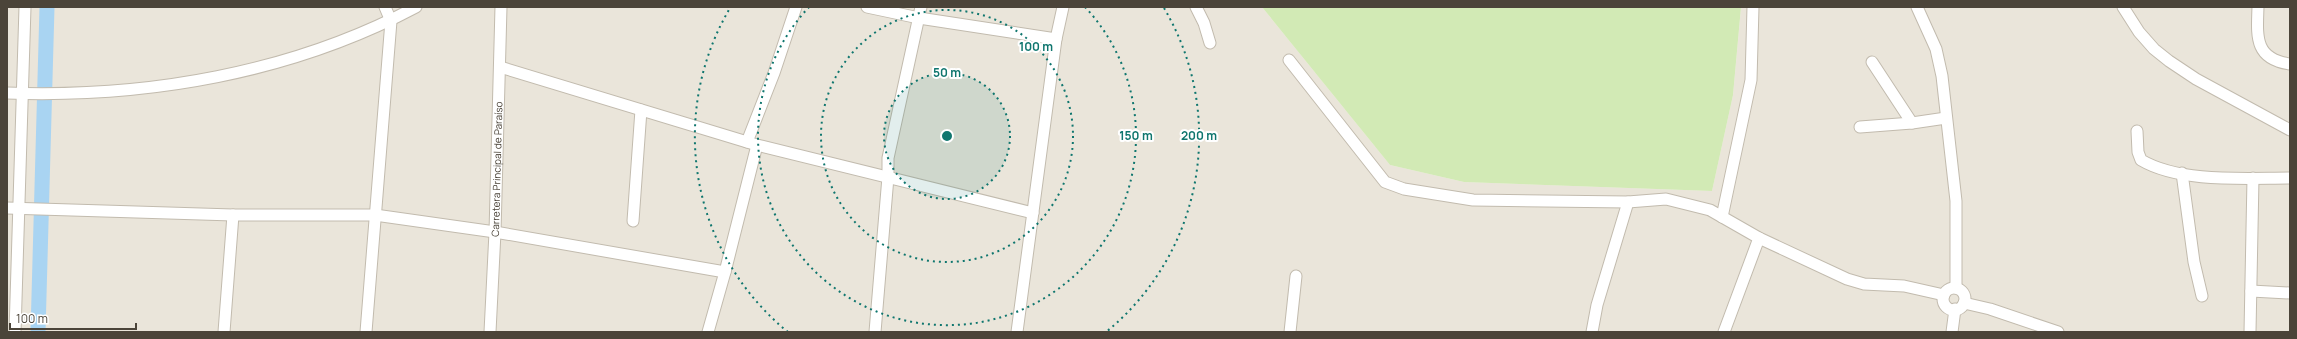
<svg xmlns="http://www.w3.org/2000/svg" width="2297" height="339" font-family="Manrope,sans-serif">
<rect width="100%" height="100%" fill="#f6f3ec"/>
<path fill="#eae5da" d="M7 7H1262L1390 165 1464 182 1712 191 1733 95 1741 7H2290V332H7Z"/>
<path fill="#d2eab5" d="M1262 7H1741L1733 95 1712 191 1464 182 1390 165Z"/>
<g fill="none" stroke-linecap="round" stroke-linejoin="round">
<path stroke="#a9d4f2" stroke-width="15" d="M38 332 47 7"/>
<defs>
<g id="minor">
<path d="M867 7 919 18 1056 39 1017 332"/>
<path d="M1196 7 1204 23 1210 43"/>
<path d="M1917 7 1936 49 1942 76 1956 201V288"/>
<path d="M2123 7 2139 32 2154 49 2169 61 2196 79 2290 130"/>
<path d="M2258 7C2257 36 2254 59 2290 64"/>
<path d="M1056 39 1063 7"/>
<path d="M1289 60 1385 182 1404 189 1473 200 1628 202 1666 199 1710 210 1759 238 1847 279 1864 284 1904 286 1944 295"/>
<path d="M1872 62 1912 123"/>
<path d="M500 67 757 145 1033 213"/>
<path d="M7 93C147 98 292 73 416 7"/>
<path d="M1860 127 1912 123 1946 118"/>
<path d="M2137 131 2138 152 2141 160C2180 183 2245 178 2290 178"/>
<path d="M747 142 774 73 796 7"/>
<path d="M2182 173 2194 262 2202 296"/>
<path d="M7 208 233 215H375L495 232 725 272"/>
<path d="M1722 217 1751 80 1753 7"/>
<path d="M633 221 641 110"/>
<circle cx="1954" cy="299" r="11"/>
<path d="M2251 291 2290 293"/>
<path d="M1964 303 1990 309 2058 332"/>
<path d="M15 332 25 7"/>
<path d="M224 332 233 215"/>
<path d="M366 332 391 21 385 7"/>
<path id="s1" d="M490 332 495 232 501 7"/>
<path d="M708 332 725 272 757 145"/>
<path d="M875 332 888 177V158L921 7"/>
<path d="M1290 332 1296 276"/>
<path d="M1592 332 1597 305 1628 202"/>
<path d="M1724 332 1759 238"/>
<path d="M1952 332 1955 309"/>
<path d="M2250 332 2253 178"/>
</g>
</defs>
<use href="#minor" stroke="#c2bbae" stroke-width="13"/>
<use href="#minor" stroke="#fff" stroke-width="11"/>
</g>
<circle cx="947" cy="136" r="63" fill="#0f766e" fill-opacity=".12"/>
<g fill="none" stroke="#0f766e" stroke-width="2" stroke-dasharray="2 4">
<circle cx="947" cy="136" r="63"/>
<circle cx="947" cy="136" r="126"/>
<path d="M1085 7A189 189 0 1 1 809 7"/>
<path d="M788 332A252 252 0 0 1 730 8M1164 8A252 252 0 0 1 1106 332"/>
</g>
<g text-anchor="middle" stroke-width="4" stroke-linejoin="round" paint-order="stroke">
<g font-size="10" fill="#4b4439" stroke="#fff">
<text dy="4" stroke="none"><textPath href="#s1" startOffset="163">Carretera Principal de Paraíso</textPath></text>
</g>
</g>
<circle cx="947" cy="136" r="6" fill="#0f766e" stroke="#fff" stroke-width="2"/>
<g font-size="12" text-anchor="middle" font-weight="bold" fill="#0f766e" stroke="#fff" stroke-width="4" stroke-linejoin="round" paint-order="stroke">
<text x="1036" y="51">100 m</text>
<text x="947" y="77">50 m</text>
<text x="1136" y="140">150 m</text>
<text x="1199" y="140">200 m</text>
</g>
<rect width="2297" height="339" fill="none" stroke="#4b4439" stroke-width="16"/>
<path d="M10 323v6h126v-6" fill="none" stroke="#4b4439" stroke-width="2"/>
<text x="16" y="323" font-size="12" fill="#4b4439" stroke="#ffffff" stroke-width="3" paint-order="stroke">100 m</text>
</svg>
